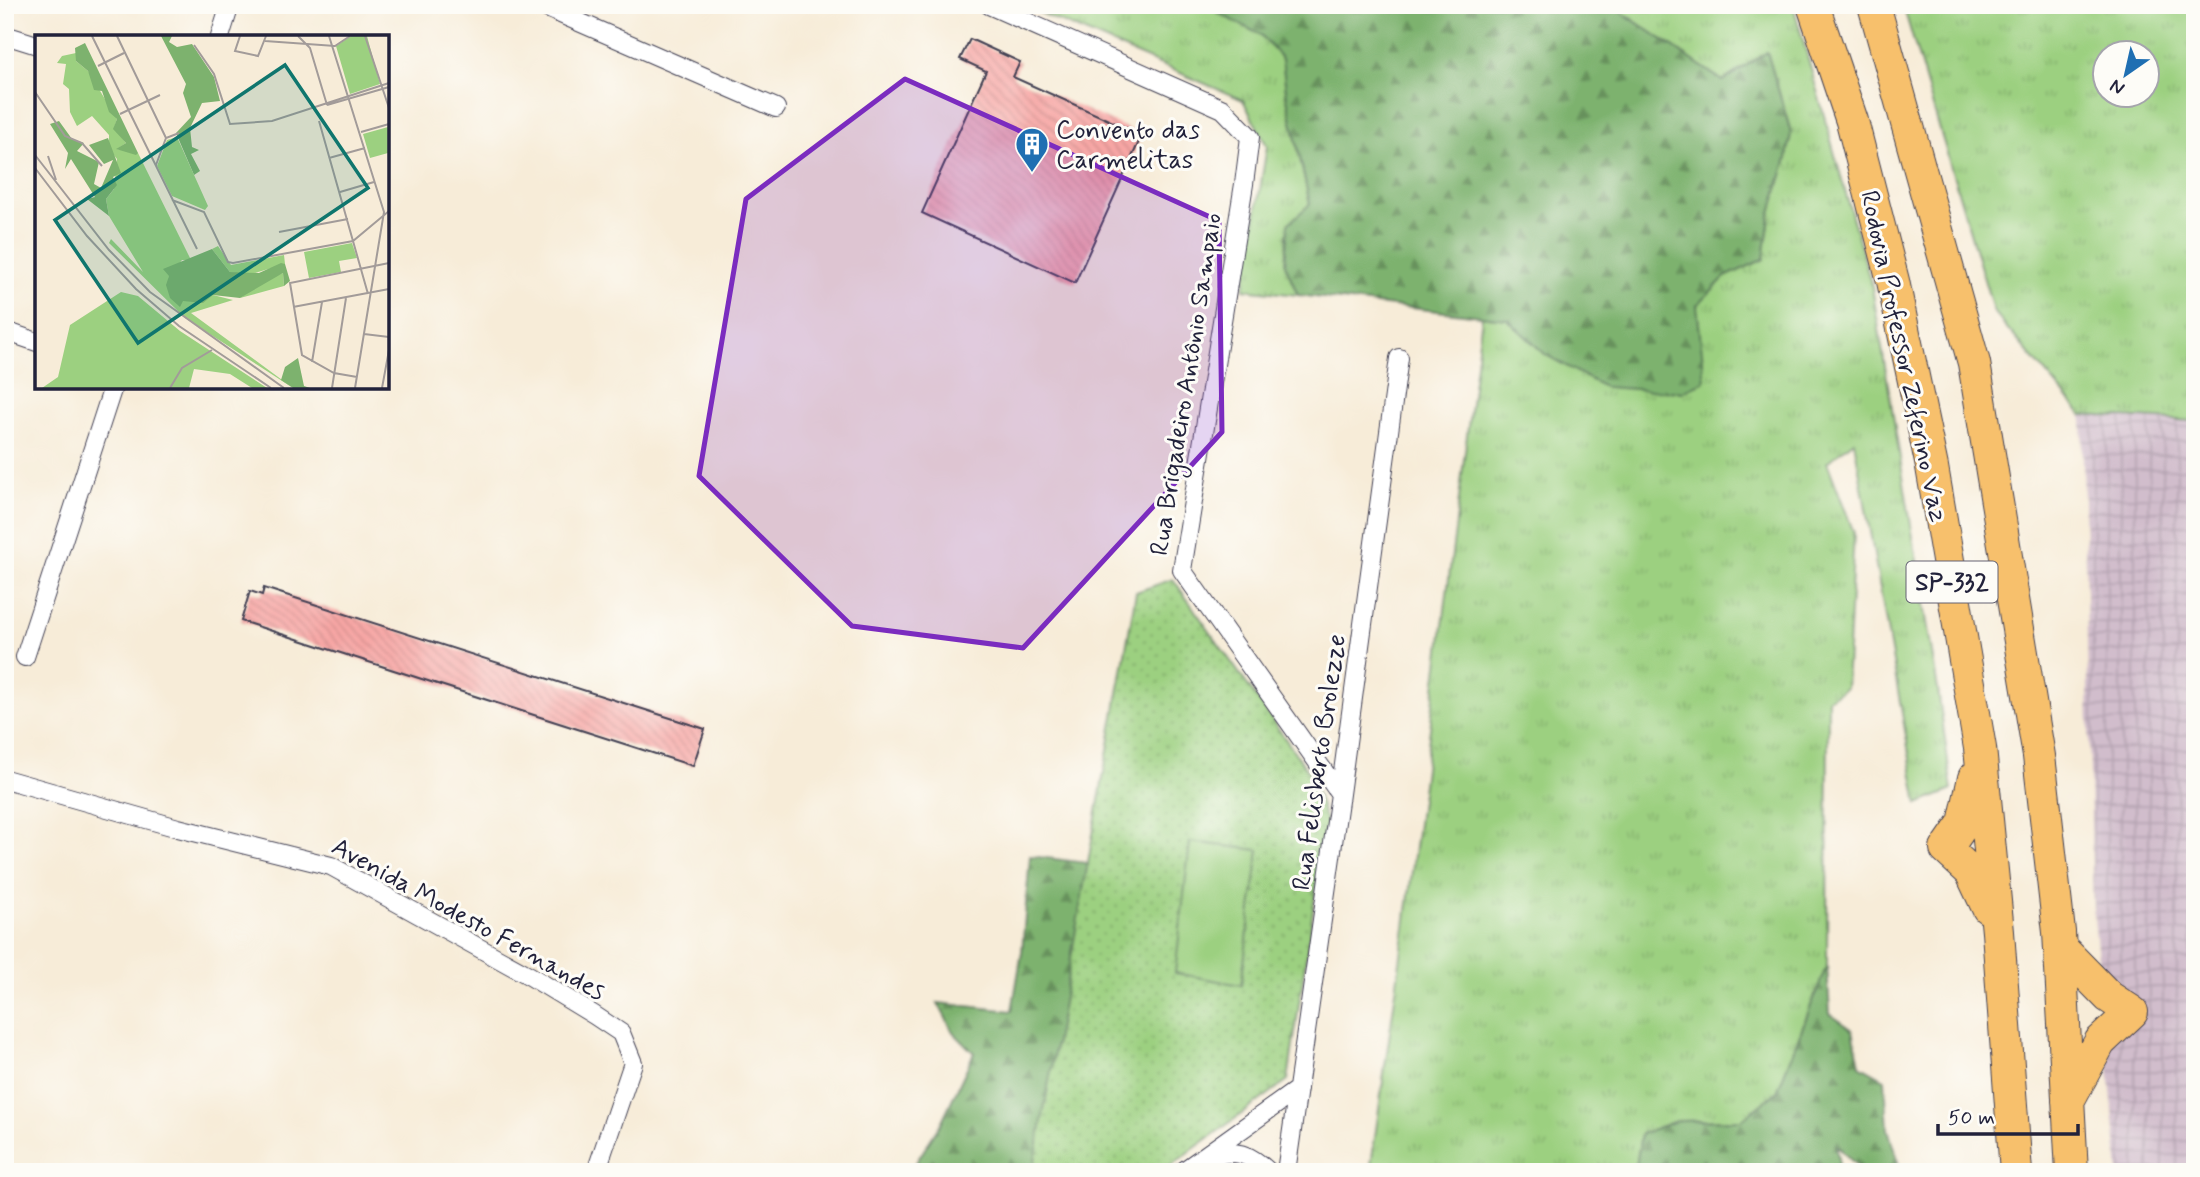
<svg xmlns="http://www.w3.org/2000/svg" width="2200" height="1177" font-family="Mynerve,sans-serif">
<defs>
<pattern id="industrial-grid" width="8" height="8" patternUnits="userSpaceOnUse" patternTransform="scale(1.75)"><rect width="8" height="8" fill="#d1bdcc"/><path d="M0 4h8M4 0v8" fill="none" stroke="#b3a2b0"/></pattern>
<pattern id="grass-tufts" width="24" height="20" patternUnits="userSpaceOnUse" patternTransform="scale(1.75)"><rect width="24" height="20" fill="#9cd080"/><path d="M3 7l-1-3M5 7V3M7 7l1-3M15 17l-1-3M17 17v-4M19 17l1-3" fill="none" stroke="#86b270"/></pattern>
<pattern id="forest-firs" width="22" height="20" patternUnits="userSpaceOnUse" patternTransform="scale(1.75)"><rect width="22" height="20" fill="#7db26e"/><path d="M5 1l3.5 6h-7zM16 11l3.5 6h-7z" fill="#66905c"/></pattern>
<pattern id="park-dots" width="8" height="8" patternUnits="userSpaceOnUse" patternTransform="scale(1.75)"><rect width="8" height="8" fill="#9cd080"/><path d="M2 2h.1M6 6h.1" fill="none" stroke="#86b270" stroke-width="1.8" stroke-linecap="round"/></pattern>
<pattern id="building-back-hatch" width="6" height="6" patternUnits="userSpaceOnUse" patternTransform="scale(1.75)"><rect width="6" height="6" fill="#f7a6a4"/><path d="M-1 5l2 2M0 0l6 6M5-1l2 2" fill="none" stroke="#d38f8e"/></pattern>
</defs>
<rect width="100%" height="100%" fill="#fdfcf7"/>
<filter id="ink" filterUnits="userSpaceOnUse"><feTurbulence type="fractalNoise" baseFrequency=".0143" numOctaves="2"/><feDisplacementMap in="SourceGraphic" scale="14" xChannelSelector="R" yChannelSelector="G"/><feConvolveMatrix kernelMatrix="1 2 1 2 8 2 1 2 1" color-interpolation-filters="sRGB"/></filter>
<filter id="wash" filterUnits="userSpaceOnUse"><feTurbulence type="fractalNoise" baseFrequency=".00686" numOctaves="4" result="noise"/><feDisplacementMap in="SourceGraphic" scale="28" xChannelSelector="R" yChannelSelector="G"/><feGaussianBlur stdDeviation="1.57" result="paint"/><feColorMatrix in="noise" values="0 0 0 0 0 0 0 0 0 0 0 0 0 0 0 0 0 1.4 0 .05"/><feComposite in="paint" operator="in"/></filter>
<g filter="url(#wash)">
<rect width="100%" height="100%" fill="#f7ecd8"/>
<path fill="url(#industrial-grid)" d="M2082 415 2195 421V1172H2119L2093 907Z"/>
<path fill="url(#grass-tufts)" stroke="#5f795e" stroke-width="2" fill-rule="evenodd" d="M1022 5H1212L1218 13 1261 35 1282 59 1287 98 1310 205 1285 264 1298 295 1244 289 1267 146 1243 100Z
M1611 5H1793L1872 287 1938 690 1952 790 1918 804 1854 441 1827 462 1854 533 1846 688 1828 699 1827 965 1777 1092 1741 1120 1676 1121 1641 1134 1635 1172H1370L1405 927 1482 316 1507 319 1546 355 1704 381 1697 305 1725 277 1764 259 1770 216 1787 158 1791 132 1767 52 1723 81Z
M1903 5H2195V421L2082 415 1994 313ZM2106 52H2148V94H2106Z"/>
<path fill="url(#forest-firs)" stroke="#506a54" stroke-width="2" d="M1212 5H1611L1723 81 1767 52 1791 133 1787 158 1770 216 1764 259 1725 277 1697 305 1705 381 1681 392 1604 387 1546 355 1507 319 1298 295 1285 264 1288 224 1310 204 1287 98 1282 59 1261 35 1218 13Z
M1030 856 1088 863 1033 1172H910L941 1123 974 1053 953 1032 938 1003 1012 1011 1022 952Z
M1827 965 1830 1014 1853 1030 1860 1065 1885 1079 1888 1129 1901 1172H1863L1836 1145 1840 1172H1635L1641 1134 1676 1121 1741 1120 1777 1092Z"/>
<path fill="url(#park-dots)" stroke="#5f795e" stroke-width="2" d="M1173 579 1310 774 1326 821 1288 1080 1162 1172H1033L1136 592Z"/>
<path fill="#9cd080" stroke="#5f795e" stroke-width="2" d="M1190 842 1259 850 1241 985 1175 973Z"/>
<g id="blocks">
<path fill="url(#building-back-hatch)" d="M970 39 1020 62 1013 77 1142 135 1075 283 922 213 986 71 960 59Z
M264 588 705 729 693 766 241 621 250 591 262 595Z"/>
</g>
</g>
<g filter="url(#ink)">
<use href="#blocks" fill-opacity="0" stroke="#424053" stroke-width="2"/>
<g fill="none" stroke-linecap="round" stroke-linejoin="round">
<defs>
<path id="street" d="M540 5 776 108
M989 5 1223 109 1250 137 1244 184 1182 570 1340 794
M5 35 37 45
M220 37 230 5
M5 331 37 342
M25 657 113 387
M5 779 178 828 331 866 530 976 594 1015 621 1033 633 1063 596 1172
M1210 1157C1235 1148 1250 1154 1269 1172
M1182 1172 1298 1089
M1286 1172 1340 794 1399 358"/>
<path id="highway" d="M1813 5 1852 121 1893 281 1932 467 1980 748 1998 932 2016 1172
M1874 5 1974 363 2039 756 2059 932 2072 1172
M1974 778 1964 823 1946 849 1971 872 1988 908
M2060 947 2109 997 2132 1012 2100 1042 2068 1101"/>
</defs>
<use href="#street" stroke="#424053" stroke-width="20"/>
<use href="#highway" stroke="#424053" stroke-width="34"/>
<use href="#street" stroke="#fff" stroke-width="18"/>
<use href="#highway" stroke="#f7c06c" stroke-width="32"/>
</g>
</g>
<path fill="#7b2cbf" fill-opacity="0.2" stroke="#7b2cbf" stroke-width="5" stroke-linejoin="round" d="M905 79 1219 221 1222 432 1023 648 852 626 699 476 746 199Z"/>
<defs>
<symbol id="building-pin" viewBox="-11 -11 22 30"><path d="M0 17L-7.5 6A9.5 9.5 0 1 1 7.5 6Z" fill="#1f6fb2" stroke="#fdfcf7"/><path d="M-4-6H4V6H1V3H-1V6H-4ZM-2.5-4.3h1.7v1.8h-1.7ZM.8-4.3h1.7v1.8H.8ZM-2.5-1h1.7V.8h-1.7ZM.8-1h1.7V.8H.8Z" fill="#fff"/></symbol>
</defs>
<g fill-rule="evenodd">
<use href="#building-pin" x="1013" y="125" width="38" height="52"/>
</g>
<g text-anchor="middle" stroke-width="6" stroke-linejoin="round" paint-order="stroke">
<rect fill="#fdfcf7" stroke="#646373" stroke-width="2" x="1906.5" y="561.5" width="91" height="41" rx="5"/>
<g font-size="24" font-weight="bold" fill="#22223b">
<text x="1952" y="590">SP-332</text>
</g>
<g font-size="26" fill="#22223b" stroke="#fdfcf7" text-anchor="start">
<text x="1056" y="138">Convento das<tspan x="1056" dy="30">Carmelitas</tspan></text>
</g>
<g font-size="26" fill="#22223b" stroke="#fdfcf7">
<text transform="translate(1905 356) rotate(78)" y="9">Rodovia Professor Zeferino Vaz</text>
<text transform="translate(1185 384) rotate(-81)" y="9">Rua Brigadeiro Antônio Sampaio</text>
<text transform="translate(1318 762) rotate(-82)" y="9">Rua Felisberto Brolezze</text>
<text transform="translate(469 918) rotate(29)" y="9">Avenida Modesto Fernandes</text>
</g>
</g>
<g transform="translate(35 35)">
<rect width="354" height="354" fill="#f7ecd8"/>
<path d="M41 18V26L53 36 82 84 79 93 91 108 82 114 103 118 156 225H147L134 241 133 255 147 266 178 260 198 265 156 278 258 353 150 283 74 208 76 204 108 237 74 181 71 164 79 154 82 124 74 114V100L57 81 42 91 35 77 34 54 28 49 31 29 22 28 27 21ZM183 211 196 230 249 220 250 229 213 240 195 237 177 214ZM248 238 249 251 205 263 227 247ZM86 257 103 261 145 296 232 353H217L195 339 159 334 154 353H7L23 342 35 290Z" fill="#9cd080"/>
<path d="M126 1H137L134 7 142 12 157 9 179 42 185 66 167 68 155 93 157 112 164 115 156 119 165 136 159 140 141 98 156 82 148 58 151 49ZM50 8 103 118 101 120 81 114 91 108 78 94 82 84 74 77 67 56 59 55 53 36 41 26 40 13ZM24 86 37 104 49 108 42 116 64 127 59 149 66 153 78 125 69 129 54 110 73 103 86 138 78 142 82 150 71 164 74 181 52 164 60 162 36 124 30 134 33 118 15 89ZM177 214 195 237 224 238 246 228 250 229 255 246 249 251 248 238 205 263 178 260 168 268 148 266 145 272 135 263 131 250 134 241 128 234ZM263 323 269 351 275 353H258L246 345 250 332Z" fill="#7db26e"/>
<path d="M316 1H332L345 49 315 59 301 11ZM353 92V118L335 123 328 99ZM142 102 173 171 170 175 137 161 122 131 132 105ZM317 208 322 223 304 226 306 237 274 243 269 217Z" fill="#9cd080"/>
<path fill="none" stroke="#a29b99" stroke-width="2" d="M57 1 162 214M82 1 131 103M205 1 200 16 223 21 231 1M263 1 275 13 292 70M294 1 349 177 320 353M330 1 354 73M230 6 300 11 315 1M159 10 179 39 195 89 237 86 354 48M63 31 89 18M0 57 30 101 47 108 67 131M292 70 354 52M85 79 125 60M284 86 333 259M326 97 354 89M0 120 74 215 115 257 249 353M13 121 21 145M294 123 330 113M121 130 131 103 144 98M0 133 52 201 101 254 144 291 236 353M305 157 339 147M137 165 169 177 193 227 198 228 318 206 354 176M244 197 313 184M258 272 354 254M329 299 354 302M277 327 287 267M322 342 299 338 267 320 255 248 354 228M135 353 147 333 177 315M297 353 311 263M347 353 354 315"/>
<path fill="#0f766e" fill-opacity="0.15" stroke="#0f766e" stroke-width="3.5" d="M250 30 333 153 103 308 20 185Z"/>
<rect width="354" height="354" fill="none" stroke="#22223b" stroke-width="3.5"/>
</g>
<rect width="2200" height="1177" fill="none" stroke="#fdfcf7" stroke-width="28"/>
<g transform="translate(2126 74) rotate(214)"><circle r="33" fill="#fdfcf7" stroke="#a5a5ac" stroke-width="2"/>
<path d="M0-5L12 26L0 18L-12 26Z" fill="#1f6fb2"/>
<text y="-10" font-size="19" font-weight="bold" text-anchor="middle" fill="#22223b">N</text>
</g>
<path d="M1938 1124v10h140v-10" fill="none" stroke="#22223b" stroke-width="3.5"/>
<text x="1948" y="1124" font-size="21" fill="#22223b" stroke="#fdfcf7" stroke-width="5" paint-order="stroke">50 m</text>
</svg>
